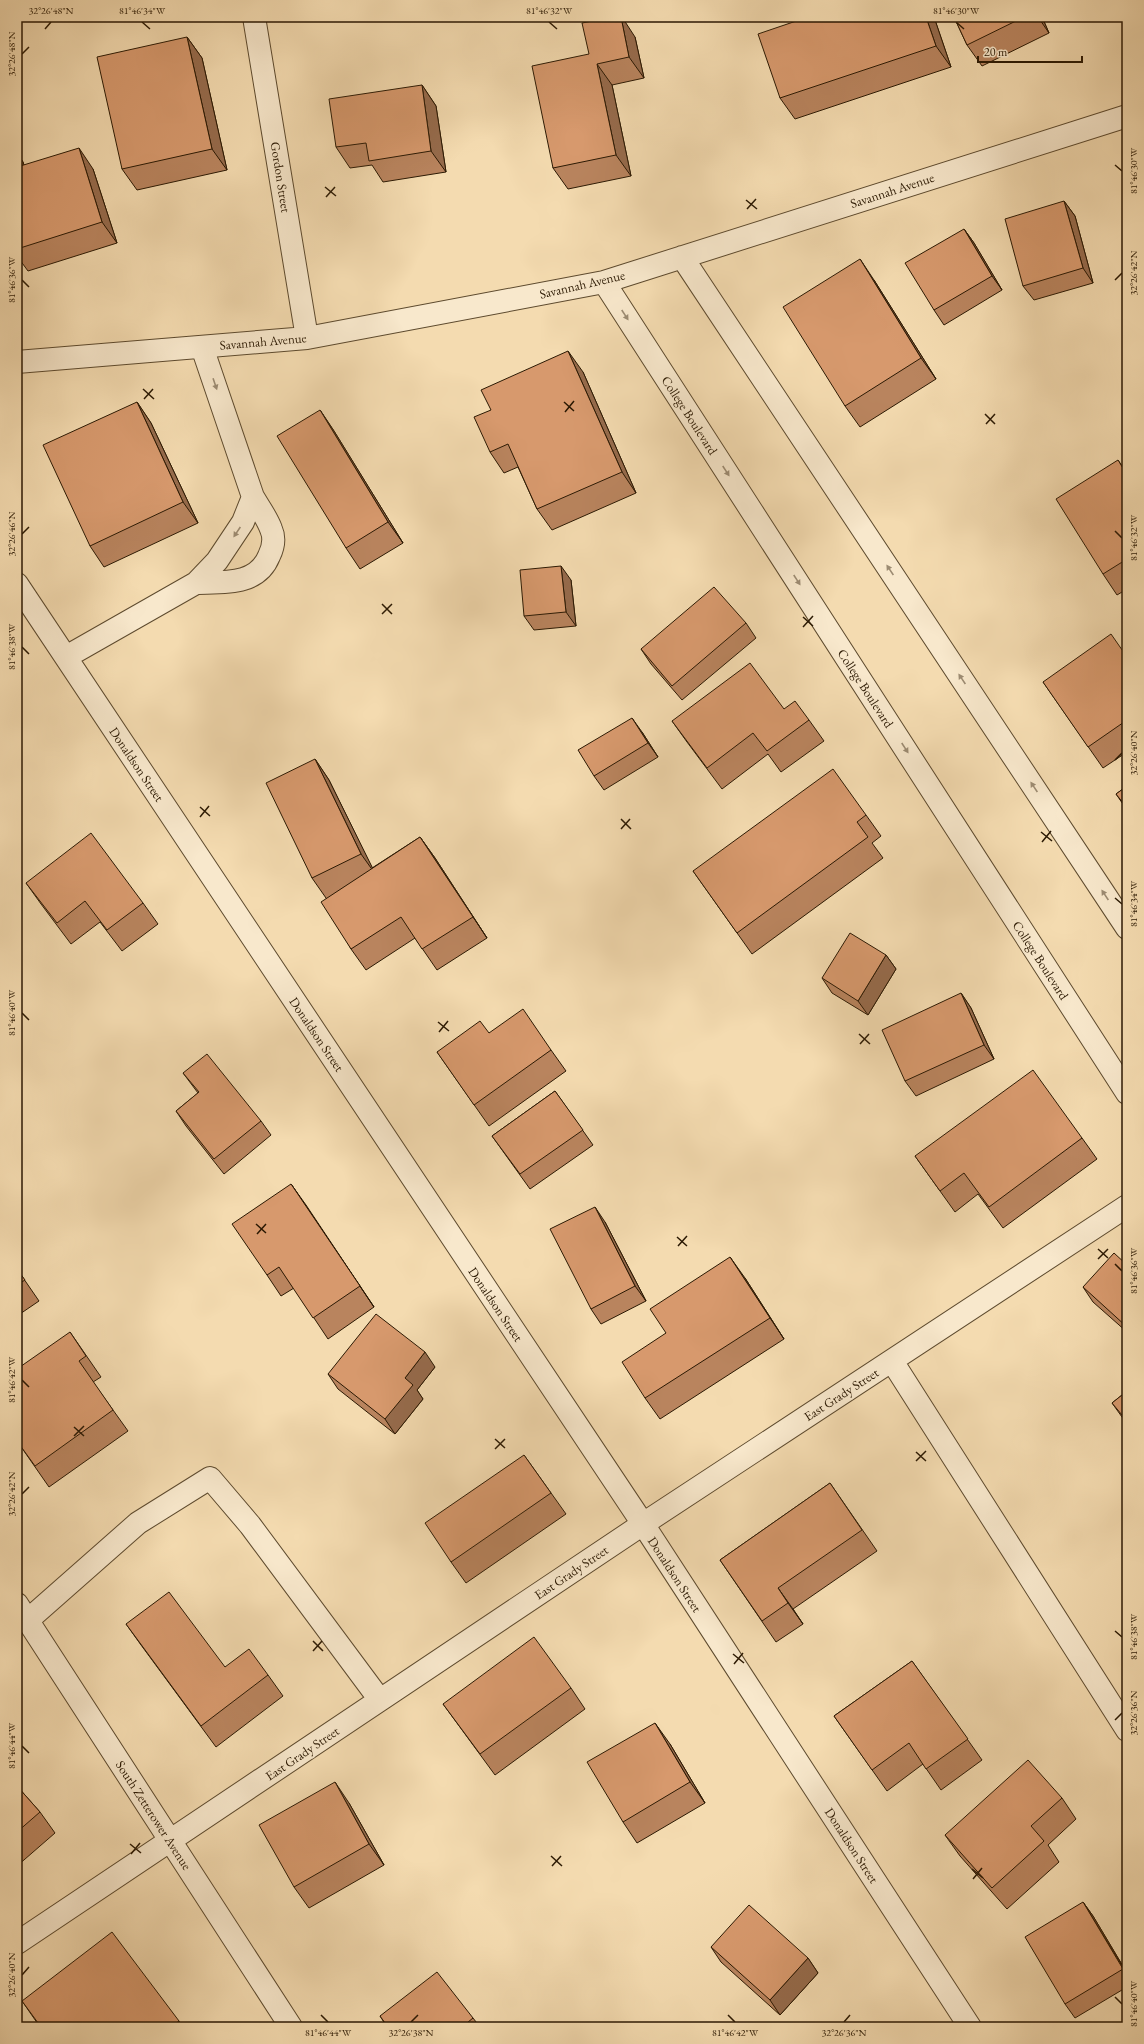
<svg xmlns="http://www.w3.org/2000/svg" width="1144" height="2044" font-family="'EB Garamond',serif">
<rect width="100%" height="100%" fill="#f4dbb0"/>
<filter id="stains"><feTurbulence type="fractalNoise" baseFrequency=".005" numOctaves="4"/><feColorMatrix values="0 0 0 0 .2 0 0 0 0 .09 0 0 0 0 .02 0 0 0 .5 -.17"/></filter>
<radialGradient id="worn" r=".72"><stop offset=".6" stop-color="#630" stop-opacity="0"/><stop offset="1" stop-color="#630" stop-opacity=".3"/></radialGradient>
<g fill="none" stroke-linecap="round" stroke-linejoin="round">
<defs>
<path id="minor" d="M254 17 307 338
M682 257 1127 928
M604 282 1127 1093
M17 362 307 338 604 282 1127 116
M196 583C223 582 257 586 269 556 273 548 275 538 271 529 267 518 259 507 253 497
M17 584 643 1524 970 2027
M66 657 196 583 217 561 243 522 253 497 202 347
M892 1361 1127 1730
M17 1604 291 2027
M28 1620 138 1523 210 1478 250 1525 380 1700
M17 1943 643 1524 1127 1206"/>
</defs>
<use href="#minor" stroke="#5d4a2e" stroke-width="24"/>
<use href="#minor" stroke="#f8e8cc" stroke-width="22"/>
</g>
<path fill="#b9845e" stroke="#2b1903" d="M808 17H934L951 67 795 119 780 98Z
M954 17H1042L1049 33 982 66 967 45Z
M187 37 202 58 227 170 137 190 122 169Z
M635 37 644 78 612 85 631 176 568 189 553 168 589 54Z
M422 85 436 106 446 172 383 182 372 165 350 168 336 147Z
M17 153 23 162 24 165 93 169 117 243 28 271 17 256Z
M1064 201 1075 216 1093 283 1034 300 1023 286Z
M964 229 974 243 1002 290 944 325 934 310Z
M874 280 936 379 860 427 845 406Z
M583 372 636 493 552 530 537 509 518 467 504 473 490 452Z
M137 402 151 423 198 523 104 567 90 546Z
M320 410 334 431 403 543 360 569 346 548Z
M1118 460 1127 473V589L1117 595 1103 574Z
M571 580 576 626 534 630 524 616Z
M746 623 756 638 682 700 651 664 641 649Z
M1127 657V752L1103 768 1043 682Z
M784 709 809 720 824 741 781 772 768 754 722 789 687 742 672 721Z
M642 732 658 757 604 790 594 776Z
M315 759 329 780 372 868 420 837 435 858 487 938 437 970 415 938 366 970 351 949 326 898 312 878Z
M1127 786V810L1116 794Z
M866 815 881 836 872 843 883 858 752 954 693 871Z
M26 883 143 903 158 924 122 951 100 922 71 944 41 904Z
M886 955 896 969 868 1015 832 993 822 978Z
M961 993 971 1008 994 1059 916 1096 905 1081Z
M489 1033 551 1050 566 1071 489 1126 437 1052Z
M183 1073 261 1121 271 1135 224 1174 186 1126 176 1111 198 1093Z
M555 1091 593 1145 530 1189 492 1136Z
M1082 1138 1097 1159 1003 1228 978 1194 955 1212 915 1156Z
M291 1184 374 1307 328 1339 294 1288 281 1296 267 1275Z
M605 1222 646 1301 601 1324 591 1309Z
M1127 1265V1332L1093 1302 1083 1287Z
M17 1269 39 1301 17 1316Z
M745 1278 784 1339 660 1419 645 1398 666 1333Z
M70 1332 101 1377 93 1382 128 1431 49 1487 17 1441Z
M435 1367 417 1390 423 1399 395 1434 338 1389 328 1374Z
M1127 1391V1424L1112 1403Z
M524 1455 566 1514 466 1583 451 1562Z
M830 1483 877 1551 793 1609 803 1624 776 1642 720 1560Z
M126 1624 225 1667 268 1675 283 1696 216 1747 141 1645Z
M912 1661 982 1760 941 1790 923 1764 887 1791 834 1716Z
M571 1688 585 1709 495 1775 443 1704Z
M670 1744 705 1803 637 1843 623 1822Z
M17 1786 40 1812 55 1833 17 1866Z
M1062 1798 1076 1819 1048 1845 1059 1862 1007 1909 960 1856 945 1835Z
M349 1803 384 1865 309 1908 294 1887Z
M1083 1902 1093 1916 1127 1973V1987L1075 2018 1065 2004Z
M711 1947 808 1958 818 1973 780 2015 721 1962Z
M22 2001 179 2021 184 2027H40Z
M380 2016 473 2018 480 2027H387Z"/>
<path fill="#966b4c" stroke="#2b1903" d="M621 17H622L635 37 644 78 629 57Z
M926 17H934L951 67 936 46Z
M1038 17H1042L1049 33Z
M187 37 202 58 227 170 212 149Z
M597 64 612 85 631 176 616 155Z
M422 85 436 106 446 172 431 151Z
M79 148 93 169 117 243 102 222Z
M17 153 23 162 32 188 17 167Z
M1064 201 1075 216 1093 283 1083 268Z
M964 229 974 243 1002 290 992 276Z
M860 259 874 280 936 379 921 358Z
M568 351 583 372 636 493 622 472Z
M137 402 151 423 198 523 183 502Z
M320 410 334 431 403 543 388 522Z
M561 566 571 580 576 626 566 612Z
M632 718 642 732 658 757 648 743Z
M315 759 329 780 376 875 361 854Z
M420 837 435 858 487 938 473 917Z
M886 955 896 969 868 1015 858 1001Z
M961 993 971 1008 994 1059 984 1045Z
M291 1184 306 1205 374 1307 360 1286Z
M595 1207 605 1222 646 1301 635 1286Z
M730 1257 745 1278 784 1339 770 1318Z
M425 1352 435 1367 417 1390 423 1399 395 1434 385 1419 405 1378Z
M778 1588 793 1609 803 1624 788 1603Z
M655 1723 670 1744 705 1803 690 1782Z
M335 1782 349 1803 384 1865 369 1844Z
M1083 1902 1093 1916 1127 1973V1974Z
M808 1958 818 1973 780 2015 770 2000Z"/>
<path fill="#d7996d" stroke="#2b1903" d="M614 17H621L629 57 597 64 616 155 553 168 532 66 589 54 582 23Z
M808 17H926L936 46 780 98 758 34Z
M954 17H1024L967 45Z
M187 37 212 149 122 169 97 57Z
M422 85 431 151 369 161 366 143 336 147 329 99Z
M79 148 102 222 17 249V167Z
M1064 201 1083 268 1023 286 1005 219Z
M964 229 992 276 934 310 905 263Z
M860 259 921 358 845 406 783 307Z
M568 351 622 472 537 509 508 444 490 452 474 417 491 410 481 390Z
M137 402 183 502 90 546 43 445Z
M320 410 388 522 346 548 277 436Z
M1118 460 1127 475V559L1103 574 1056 499Z
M561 566 566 612 524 616 520 570Z
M714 587 746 623 672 686 641 649Z
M1111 634 1127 657V720L1088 747 1043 682Z
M750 663 784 709 795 701 809 720 767 751 753 733 707 768 672 721Z
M632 718 648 743 594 776 578 750Z
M315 759 361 854 312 878 266 783Z
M833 769 866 815 857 822 868 837 737 933 693 871Z
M1127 786V808L1116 794Z
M91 833 143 903 107 930 85 901 57 923 26 883Z
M420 837 473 917 422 949 401 917 351 949 321 902Z
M850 933 886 955 858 1001 822 978Z
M961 993 984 1045 905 1081 882 1030Z
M523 1009 551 1050 474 1105 437 1052 480 1021 489 1033Z
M207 1054 261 1121 214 1159 176 1111 199 1092 183 1073Z
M1033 1070 1082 1138 989 1207 964 1173 940 1191 915 1156Z
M555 1091 583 1130 520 1174 492 1136Z
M291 1184 360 1286 313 1318 279 1267 267 1275 232 1224Z
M595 1207 635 1286 591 1309 550 1229Z
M1114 1253 1127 1265V1327L1083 1287Z
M730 1257 770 1318 645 1398 622 1362 666 1333 650 1309Z
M17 1269 25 1280 17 1285Z
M376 1314 425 1352 405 1378 413 1385 385 1419 328 1374Z
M70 1332 86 1356 79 1361 113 1410 35 1466 17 1441V1369Z
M1127 1391V1421L1112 1403Z
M524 1455 551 1493 451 1562 425 1523Z
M830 1483 862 1530 778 1588 788 1603 762 1621 720 1560Z
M169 1592 225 1667 249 1649 268 1675 201 1726 126 1624Z
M534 1637 571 1688 480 1754 443 1704Z
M912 1661 968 1739 926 1769 909 1743 872 1770 834 1716Z
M655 1723 690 1782 623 1822 587 1762Z
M1028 1760 1062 1798 1031 1826 1044 1841 992 1888 945 1835Z
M335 1782 369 1844 294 1887 259 1825Z
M17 1786 40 1812 17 1832Z
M1083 1902 1123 1969 1065 2004 1025 1937Z
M749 1905 808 1958 770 2000 711 1947Z
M112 1932 179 2021 171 2027H41L22 2001Z
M437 1972 473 2018 462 2027H388L380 2016Z"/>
<defs><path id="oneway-solid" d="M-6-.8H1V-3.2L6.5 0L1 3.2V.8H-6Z"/></defs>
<g fill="#9c8b72">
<use href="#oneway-solid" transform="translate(625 315) rotate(57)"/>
<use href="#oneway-solid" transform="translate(215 384) rotate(71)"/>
<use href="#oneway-solid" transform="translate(726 471) rotate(57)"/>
<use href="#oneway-solid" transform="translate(237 532) rotate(124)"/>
<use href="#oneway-solid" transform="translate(890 570) rotate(-124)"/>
<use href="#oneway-solid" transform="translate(797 580) rotate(57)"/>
<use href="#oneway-solid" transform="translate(962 679) rotate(-124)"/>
<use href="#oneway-solid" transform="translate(905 748) rotate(57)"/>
<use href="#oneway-solid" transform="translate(1034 787) rotate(-124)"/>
<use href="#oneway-solid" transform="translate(1105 895) rotate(-124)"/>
</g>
<path fill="none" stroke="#2b1903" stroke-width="1.5" d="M142 22 150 29M549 22 557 29M956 22 964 29M45 29 51 22M22 54 29 47M1115 165 1122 171M325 187 336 196M326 197 335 187M746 200 757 209M747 209 756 199M22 280 29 287M1115 280 1122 273M143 389 154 399M144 399 153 389M564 402 574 411M565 412 574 401M985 414 995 424M986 424 995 414M1115 531 1122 538M22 534 29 527M382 604 392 614M382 614 392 604M803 617 813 626M803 627 813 616M22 647 29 654M1115 760 1122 753M200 807 210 816M200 817 209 806M621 819 631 829M621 829 630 819M1041 832 1052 841M1042 842 1051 831M1115 898 1122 904M22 1013 29 1020M438 1022 449 1031M439 1032 448 1021M859 1034 870 1044M860 1044 869 1034M256 1224 266 1233M257 1234 266 1224M677 1237 687 1246M678 1246 687 1236M1098 1249 1108 1258M1098 1259 1108 1249M1115 1264 1122 1271M22 1380 29 1387M74 1427 84 1436M74 1436 84 1426M495 1439 505 1448M495 1449 505 1439M916 1452 926 1461M916 1461 926 1451M22 1494 29 1487M1115 1631 1122 1637M313 1641 323 1651M313 1651 322 1641M733 1654 744 1663M734 1664 743 1653M1115 1720 1122 1713M22 1746 29 1753M130 1844 141 1853M131 1854 140 1843M551 1856 562 1866M552 1866 561 1856M972 1869 983 1878M973 1879 982 1868M22 1975 29 1967M1115 1997 1122 2004M321 2015 328 2022M728 2015 735 2022M411 2022 418 2015M844 2022 850 2015"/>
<g text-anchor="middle" stroke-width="4" stroke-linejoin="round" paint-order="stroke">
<g font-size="13" fill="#2b1903" stroke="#f8e8cc">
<text transform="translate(281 177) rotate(81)" y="5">Gordon Street</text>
<text transform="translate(892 190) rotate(-18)" y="5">Savannah Avenue</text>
<text transform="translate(582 284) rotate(-13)" y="5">Savannah Avenue</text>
<text transform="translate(263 341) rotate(-5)" y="5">Savannah Avenue</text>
<text transform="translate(690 415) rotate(57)" y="5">College Boulevard</text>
<text transform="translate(866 688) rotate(57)" y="5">College Boulevard</text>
<text transform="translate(137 764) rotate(56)" y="5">Donaldson Street</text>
<text transform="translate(1041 960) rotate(57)" y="5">College Boulevard</text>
<text transform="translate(317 1034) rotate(56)" y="5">Donaldson Street</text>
<text transform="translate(496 1304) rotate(56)" y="5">Donaldson Street</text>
<text transform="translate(841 1394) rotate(-33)" y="5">East Grady Street</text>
<text transform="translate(571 1572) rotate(-34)" y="5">East Grady Street</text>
<text transform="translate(675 1574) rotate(57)" y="5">Donaldson Street</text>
<text transform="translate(302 1753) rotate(-34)" y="5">East Grady Street</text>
<text transform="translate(154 1815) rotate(57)" y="5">South Zetterower Avenue</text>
<text transform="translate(852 1845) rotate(57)" y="5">Donaldson Street</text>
</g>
</g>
<rect width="1144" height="2044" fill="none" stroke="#f4dbb0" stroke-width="44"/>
<path d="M978 56v6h104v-6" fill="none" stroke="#2b1903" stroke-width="2"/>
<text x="984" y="56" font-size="12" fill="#2b1903" stroke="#f8e8cc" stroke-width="3" paint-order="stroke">20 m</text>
<rect x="22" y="22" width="1100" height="2000" fill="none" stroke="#2b1903" stroke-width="1.5"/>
<g font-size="10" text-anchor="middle" fill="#2b1903">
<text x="51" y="14">32°26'48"N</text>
<text x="142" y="14">81°46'34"W</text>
<text x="549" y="14">81°46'32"W</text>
<text x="956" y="14">81°46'30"W</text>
<text transform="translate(11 54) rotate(-90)" y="4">32°26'48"N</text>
<text transform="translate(1133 171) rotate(-90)" y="4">81°46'30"W</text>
<text transform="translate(1133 273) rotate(-90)" y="4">32°26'42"N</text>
<text transform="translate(11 280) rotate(-90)" y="4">81°46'36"W</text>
<text transform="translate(11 534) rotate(-90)" y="4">32°26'46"N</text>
<text transform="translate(1133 538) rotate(-90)" y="4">81°46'32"W</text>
<text transform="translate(11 647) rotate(-90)" y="4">81°46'38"W</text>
<text transform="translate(1133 753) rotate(-90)" y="4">32°26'40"N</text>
<text transform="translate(1133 904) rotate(-90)" y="4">81°46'34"W</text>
<text transform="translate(11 1013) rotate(-90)" y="4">81°46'40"W</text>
<text transform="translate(1133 1271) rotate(-90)" y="4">81°46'36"W</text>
<text transform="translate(11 1380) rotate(-90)" y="4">81°46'42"W</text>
<text transform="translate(11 1494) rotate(-90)" y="4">32°26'42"N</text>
<text transform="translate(1133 1637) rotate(-90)" y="4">81°46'38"W</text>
<text transform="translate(1133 1713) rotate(-90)" y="4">32°26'36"N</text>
<text transform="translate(11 1746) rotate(-90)" y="4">81°46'44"W</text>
<text transform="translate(11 1975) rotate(-90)" y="4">32°26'40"N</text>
<text transform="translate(1133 2004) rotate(-90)" y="4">81°46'40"W</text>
<text x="328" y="2036">81°46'44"W</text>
<text x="411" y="2036">32°26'38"N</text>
<text x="735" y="2036">81°46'42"W</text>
<text x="844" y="2036">32°26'36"N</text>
</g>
<rect width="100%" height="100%" filter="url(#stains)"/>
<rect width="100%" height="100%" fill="url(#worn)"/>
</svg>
